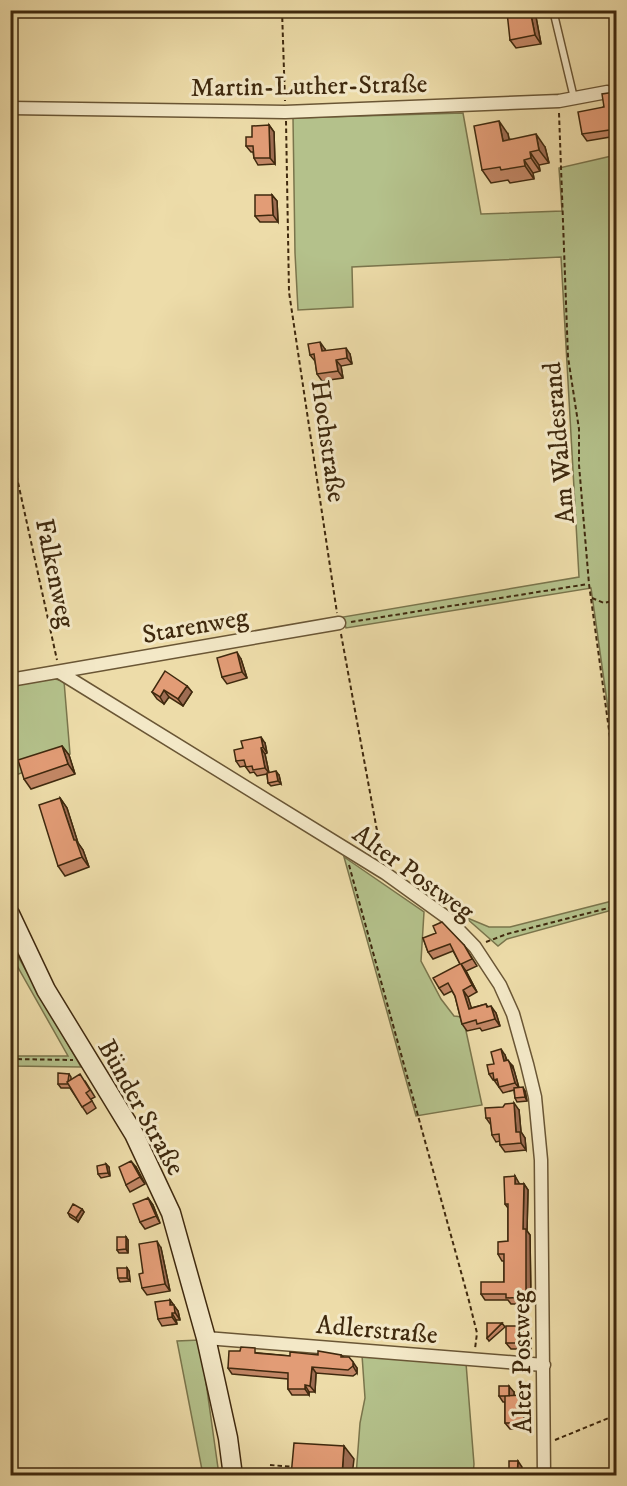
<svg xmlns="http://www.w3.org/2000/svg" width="627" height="1486" font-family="'IM FELL DW Pica',serif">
<rect width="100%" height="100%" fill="#eddca9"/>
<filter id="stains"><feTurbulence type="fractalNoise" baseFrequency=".00333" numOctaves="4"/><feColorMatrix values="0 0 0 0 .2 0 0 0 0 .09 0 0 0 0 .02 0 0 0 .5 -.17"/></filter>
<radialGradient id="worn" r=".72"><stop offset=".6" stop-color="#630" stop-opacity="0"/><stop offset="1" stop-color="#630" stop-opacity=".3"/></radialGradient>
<path fill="#b4c18b" stroke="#7a754c" stroke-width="1.5" d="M463 113 481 214 562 211 559 168 616 155V765L591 588 346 628 343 617 579 577 561 257 352 267 353 307 298 310 295 253 293 118Z
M46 677 64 681 70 754 11 777V684Z
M344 857 424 912 421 961 441 999 454 1016 463 1017 482 1105 416 1116Z
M616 900V909L507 939 498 946 465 917 489 927H510Z
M11 945 12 946 81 1067 11 1066 10 1056H68L11 955Z
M200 1340 219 1475H203L177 1341Z
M362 1355 466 1363 474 1464 473 1475 356 1476 360 1423 365 1398Z"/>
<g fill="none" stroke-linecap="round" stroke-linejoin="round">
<defs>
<path id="lane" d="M553 10 574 98"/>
<path id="street" d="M10 108 285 112 559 101 607 92
M59 672 385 873 446 917 475 947 500 985 513 1014 527 1064 535 1097 541 1160 544 1476
M10 680 339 623
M206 1338 544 1365"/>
<path id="secondary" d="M10 914 46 990 134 1134 171 1213 206 1338 228 1438 233 1476"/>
</defs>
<use href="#lane" stroke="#6a5635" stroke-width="9"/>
<use href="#street" stroke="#6a5635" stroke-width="15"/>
<use href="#secondary" stroke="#3f290e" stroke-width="21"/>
<path stroke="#3f290e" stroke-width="2" stroke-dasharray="4.5 3" stroke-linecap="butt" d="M282 10 285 101
M559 113 568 357 579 429V465L589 584 616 781
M286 121 289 292 337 613
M10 446 57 660
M592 598 604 603 616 600
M351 622 588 584
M341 634 382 858
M349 865 469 1301 477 1333 475 1349
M10 884 17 901
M486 942 507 934 616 906
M10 1059 73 1060
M555 1440 616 1415
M270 1465 294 1467"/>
<use href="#lane" stroke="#f3e8c7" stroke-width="6"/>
<use href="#street" stroke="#f3e8c7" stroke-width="12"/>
<use href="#secondary" stroke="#f3e8c7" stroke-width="18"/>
</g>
<path fill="#c28665" stroke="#3f290e" stroke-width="1.5" d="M518 10H540L541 16 536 17 541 44 516 48 510 40Z
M615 92 616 94V136L587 141 582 134Z
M269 125 274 132 275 164 258 165 254 158 253 152H251L246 146 252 137Z
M508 134 509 139 545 147 549 163 539 165 540 171 533 173 534 179 510 183 508 180 491 183 482 170Z
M272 195 277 201 278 222H260L255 216Z
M325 349 326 351 350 354 352 364 341 366 343 378 322 381 317 374 315 361 310 355Z
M241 659 247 678 227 684 222 677Z
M187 686 192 692 183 706 169 697 164 704 157 699 152 692Z
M265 743 267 753 265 754 269 773 279 775 281 784 271 786 268 783 267 774 257 776 254 772 250 773 245 766 240 767 236 761Z
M62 746 69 755 75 774 31 789 24 779Z
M60 798 67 808 78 843 83 850 89 867 65 876 58 866Z
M423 938 464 945 477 966 466 971 477 992 468 997 471 1008 486 1004 488 1007 496 1013 500 1026 482 1031 480 1028 467 1031 462 1024 455 996 452 991 444 995 439 988 460 964 453 951 433 959 428 952Z
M505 1055 507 1060 513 1066 514 1070 519 1088 525 1091 527 1101 517 1102 515 1098 514 1090 503 1093 494 1080H493L489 1074 494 1064Z
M69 1074 71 1077V1080L85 1081 95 1097 91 1099 96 1108 87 1114 70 1088H61L58 1084Z
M519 1110 521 1132 525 1138 526 1150 505 1152 500 1145V1141L496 1142 492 1135 491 1125 486 1118Z
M106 1164 109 1167 110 1176 101 1178 98 1174Z
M136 1167 145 1184 130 1192 126 1185Z
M515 1176 519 1184H524L528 1190 527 1231 530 1235 531 1304H511L508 1300H485L481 1294 504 1282V1261H502L498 1254 508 1241V1208L505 1204Z
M148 1198 153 1205 160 1223 145 1229 140 1222Z
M82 1209 84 1212 78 1222 70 1217 68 1213Z
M126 1237 128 1240V1253H119L117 1250Z
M161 1248 170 1291 147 1295 142 1288 143 1273Z
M127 1268 129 1271 130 1281 120 1282 118 1278Z
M170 1300 178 1311 180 1320H176L177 1324 162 1326 158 1319Z
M502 1323 505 1327 489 1341 487 1338Z
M526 1326 531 1332V1349H511L506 1343Z
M240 1351 290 1356 341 1355 357 1368V1373L353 1376 316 1373 315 1392H309V1395H292L288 1389V1379L232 1374 228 1368Z
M514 1392V1396L528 1402 529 1429H510L505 1423V1402H503L499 1396Z"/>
<path fill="#9e6d53" stroke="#3f290e" stroke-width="1.5" d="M530 10 536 17 541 44 535 35Z
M499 121 508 134 512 154 503 141Z
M269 125 274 132 275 164 270 158Z
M536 134 545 147 549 163 539 150Z
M530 152 539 165 540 171 531 158Z
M524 160 533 173 534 179 525 166Z
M272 195 277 201 278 222 273 215Z
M320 342 325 349 327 358 322 351Z
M346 348 350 354 352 364 347 358Z
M336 360 341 366 343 378 338 371Z
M237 652 241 659 247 678 242 672Z
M187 686 192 692 183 706 178 699Z
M164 690 169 697 164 704 160 697Z
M261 737 265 743 267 753 263 747Z
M62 746 69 755 75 774 68 764Z
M261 748 265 754 269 773 265 768Z
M276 771 279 775 281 784 278 781Z
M60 798 67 808 78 843 83 850 89 867 82 857 74 840Z
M461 964 466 971 477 992 472 985Z
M463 990 468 997 474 1016 469 1009Z
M491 1006 496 1013 500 1026 495 1019Z
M501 1049 505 1055 508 1067 504 1061Z
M508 1060 514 1070 519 1088 515 1083Z
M523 1087 525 1091 527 1101 525 1097Z
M514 1103 519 1110 521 1132 525 1138 526 1150 521 1143 516 1132Z
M131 1161 136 1167 145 1184 140 1177Z
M106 1164 109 1167 110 1176 108 1173Z
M515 1176 519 1183 520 1190 515 1184Z
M524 1184 528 1190 527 1231 530 1235 531 1304 526 1297 523 1229Z
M148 1198 153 1205 160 1223 156 1216Z
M82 1209 84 1212 78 1222 76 1218Z
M126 1237 128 1240V1253L126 1249Z
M157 1241 161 1248 170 1291 165 1284Z
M127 1268 129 1271 130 1281 127 1278Z
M170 1300 178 1311 180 1320 170 1305Z
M172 1313 176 1320 177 1324 172 1317Z
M526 1326 531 1332V1349L526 1343Z
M353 1362 357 1368V1373L353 1366Z
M312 1367 316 1373 315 1392 310 1386Z
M305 1385 309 1392V1395L305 1389Z
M509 1386 514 1392V1402L509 1396Z
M524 1395 528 1402 529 1429 524 1423Z
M344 1446 354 1459 352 1476H342Z
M518 1461 522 1467V1476H517Z"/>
<path fill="#e29c76" stroke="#3f290e" stroke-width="1.5" d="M518 10H530L535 35 510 40 507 12Z
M615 92 616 98V129L582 134 578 112 604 107 602 94Z
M499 121 503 141 536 134 539 150 530 152 531 158 524 160 525 166 501 170 500 167 482 170 474 126Z
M269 125 270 158H254L253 146H246V137H252V126Z
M255 195H272L273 215 255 216Z
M320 342 322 351 346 348 347 358 336 360 338 371 317 374 314 354 310 355 308 344Z
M237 652 242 672 222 677 217 658Z
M165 671 187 686 178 699 164 690 160 697 152 692Z
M261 737 263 747 261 748 265 768 253 770 252 766 246 767 244 760 236 761 234 750 243 748 241 741Z
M62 746 68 764 24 779 18 760Z
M276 771 278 781 268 783 267 773Z
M60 798 74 840H76L82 857 58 866 39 805Z
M442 922 464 945 472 959 461 964 472 985 463 990 469 1009 486 1004 487 1007 491 1006 495 1019 477 1024 476 1020 462 1024 455 996 448 983 439 988 433 978 460 964 450 944 428 952 423 938 436 933 433 926Z
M501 1049 504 1061 508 1060 510 1064 515 1083 499 1087 497 1079 494 1080 493 1073 489 1074 487 1065 494 1064 491 1052Z
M58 1073 69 1074 68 1081 67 1082 68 1084H58Z
M80 1074 90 1090 86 1093 92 1101 82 1107 67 1082Z
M523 1087 525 1097 515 1098 514 1088Z
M514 1103 516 1132H520L521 1143 500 1145 499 1134 492 1135 490 1118H486L485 1108 503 1107 505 1104Z
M131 1161 140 1177 126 1185 119 1167Z
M106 1164 108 1173 98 1174 97 1166Z
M515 1176V1184H524L523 1229H526V1297L506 1298V1294H481V1282H504V1254H498V1242L508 1241V1204H505L504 1177Z
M148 1198 156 1216 140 1222 133 1204Z
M73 1204 82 1209 76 1218 68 1213Z
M117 1237H126V1249L117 1250Z
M157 1241 165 1284 142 1288 139 1274 143 1273 139 1244Z
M117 1268H127V1278H118Z
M170 1300V1305H174L175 1313H172V1317L158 1319 155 1302Z
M487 1323H502L487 1338Z
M506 1326H526V1343H506Z
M241 1347 255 1348V1353L290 1356V1352L318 1355V1351L341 1355V1357H349L353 1362V1366L348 1370 312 1367 310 1386 305 1385V1389H288V1373L228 1368 229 1351H240Z
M499 1386H509V1396H499Z
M524 1395V1423H505V1396Z
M294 1443 344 1446 342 1476H291Z
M509 1461H518L517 1476H509Z"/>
<g text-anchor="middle" stroke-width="6" stroke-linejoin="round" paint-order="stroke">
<g font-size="26" fill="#3f290e" stroke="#f3e8c7">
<text transform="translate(309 85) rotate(-1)" y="9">Martin-Luther-Straße</text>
<text transform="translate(329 441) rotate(82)" y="9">Hochstraße</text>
<text transform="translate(558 443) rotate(-95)" y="9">Am Waldesrand</text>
<text transform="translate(56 573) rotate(78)" y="9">Falkenweg</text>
<text transform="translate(195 625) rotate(-10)" y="9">Starenweg</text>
<text transform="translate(414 872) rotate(36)" y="9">Alter Postweg</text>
<text transform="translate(142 1107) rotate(61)" y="9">Bünder Straße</text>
<text transform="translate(377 1329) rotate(5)" y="9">Adlerstraße</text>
<text transform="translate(521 1362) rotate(-91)" y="9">Alter Postweg</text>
</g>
</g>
<rect width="627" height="1486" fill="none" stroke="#eddca9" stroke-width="36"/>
<rect x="12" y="12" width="603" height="1462" fill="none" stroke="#3f290e" stroke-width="3"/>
<rect x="18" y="18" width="591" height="1450" fill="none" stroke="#3f290e" stroke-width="1.5"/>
<rect width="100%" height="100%" filter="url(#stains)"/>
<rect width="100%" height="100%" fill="url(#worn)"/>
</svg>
